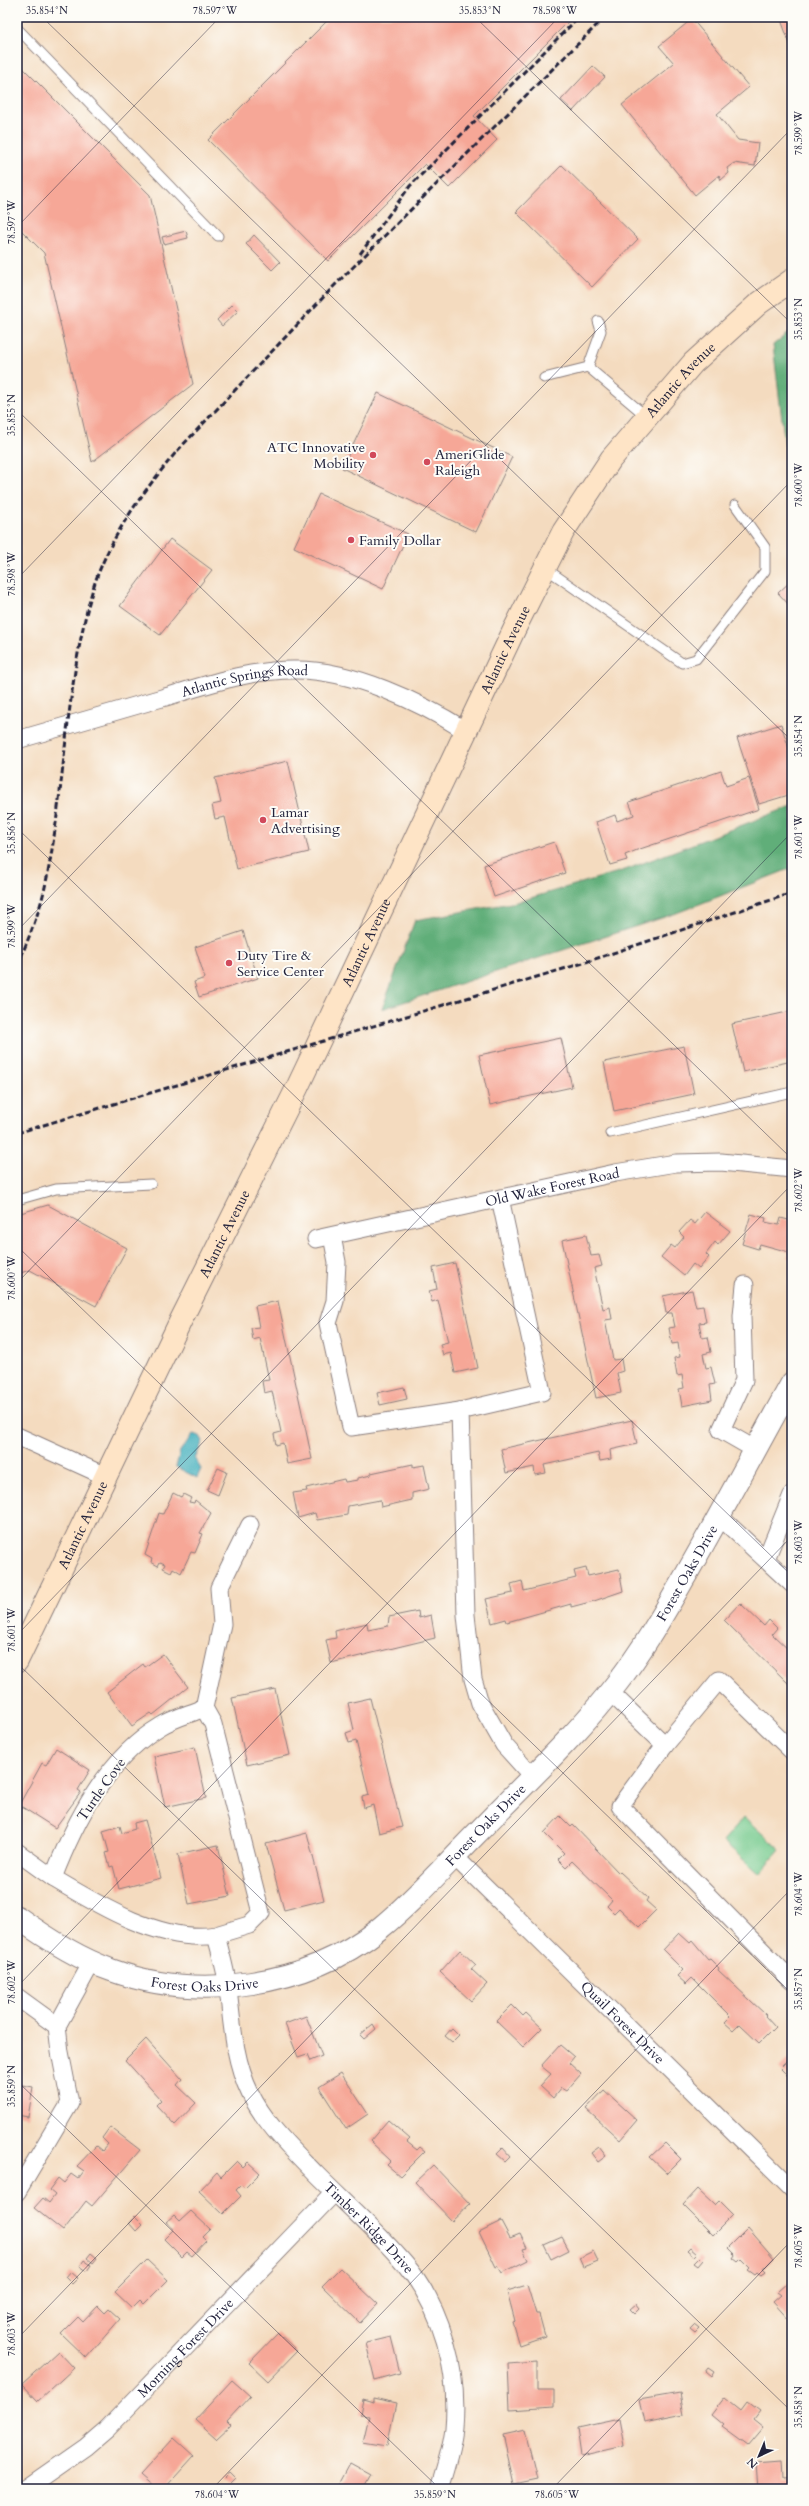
<svg xmlns="http://www.w3.org/2000/svg" width="809" height="2506" font-family="Cardo,serif">
<rect width="100%" height="100%" fill="#fdfcf7"/>
<filter id="ink" filterUnits="userSpaceOnUse"><feTurbulence type="fractalNoise" baseFrequency=".025" numOctaves="2"/><feDisplacementMap in="SourceGraphic" scale="8" xChannelSelector="R" yChannelSelector="G"/><feConvolveMatrix kernelMatrix="1 2 1 2 8 2 1 2 1" color-interpolation-filters="sRGB"/></filter>
<filter id="wash" filterUnits="userSpaceOnUse"><feTurbulence type="fractalNoise" baseFrequency=".012" numOctaves="4" result="noise"/><feDisplacementMap in="SourceGraphic" scale="16" xChannelSelector="R" yChannelSelector="G"/><feGaussianBlur stdDeviation="0.9" result="paint"/><feColorMatrix in="noise" values="0 0 0 0 0 0 0 0 0 0 0 0 0 0 0 0 0 1.4 0 .05"/><feComposite in="paint" operator="in"/></filter>
<g filter="url(#wash)">
<rect width="100%" height="100%" fill="#f4dbbf"/>
<path fill="#76ca8e" stroke="#4c7664" d="M744 1817 780 1850 759 1874 723 1841Z"/>
<path fill="#60ae79" stroke="#41685a" d="M792 330V455L785 445 773 345Z
M792 806V868L674 914 382 1009 415 920 517 902 625 870Z"/>
<path fill="#3faebc" stroke="#30687c" d="M193 1434 200 1436 203 1441 195 1459 201 1469 197 1478 176 1467 180 1451Z"/>
<g id="blocks">
<path fill="#f6a797" d="M331 17H573L474 116 497 140 449 188 425 164 328 261 208 140Z
M780 17H792V50Z
M692 19 749 87 717 114 738 140 758 143 755 166 734 163 727 168 729 173 721 180 719 175 695 195 622 105 674 63 659 46Z
M17 62 150 195 193 384 92 462 44 253 17 226Z
M593 66 605 77 573 111 561 100Z
M562 165 638 239 592 287 516 212Z
M186 231 188 238 164 244 162 237Z
M254 235 280 262 272 270 246 244Z
M232 305 238 311 222 326 217 320Z
M378 393 512 457 476 532 342 468Z
M319 494 408 534 383 589 294 547Z
M170 539 212 570 160 635 120 606Z
M792 580V608L778 593Z
M781 724 792 758V794L759 804 737 738Z
M288 761 309 852 237 869 225 817 215 819 212 805 221 803 215 778Z
M721 771 726 786 749 778 759 809 637 850 625 855 627 860 610 865 596 822 615 815 617 821 634 815 629 802Z
M554 842 565 873 494 897 484 865Z
M243 931 258 978 199 997 194 982 205 978 195 947Z
M792 1011V1061L743 1072 732 1024Z
M561 1038 572 1087 490 1105 479 1055Z
M684 1046 694 1094 614 1111 604 1062Z
M48 1205 127 1248 96 1306 30 1270 17 1274V1214Z
M705 1212 730 1231 718 1245 715 1242 706 1254 709 1257 699 1269 693 1264 684 1276 661 1257 671 1245 675 1248 684 1237 679 1232 690 1220 695 1224Z
M751 1214 766 1218 765 1222 779 1225 781 1218 792 1221V1258L788 1257 789 1252 760 1244 758 1249 742 1244Z
M586 1235 591 1256 599 1255 602 1266 594 1268 603 1309 610 1307 612 1319 605 1320 613 1360 621 1359 623 1371 617 1373 621 1393 596 1398 562 1240Z
M455 1263 478 1368 455 1373 451 1353 443 1355 440 1344 448 1342 438 1300 432 1302 429 1291 437 1289 433 1268Z
M692 1290 696 1307 703 1306 706 1322 699 1323 702 1338 708 1337 711 1352 703 1354 706 1368 711 1367 715 1384 710 1385 712 1400 682 1406 679 1389 684 1388 682 1375 677 1376 674 1358 680 1357 678 1343 672 1344 669 1328 675 1327 672 1313H666L663 1296Z
M278 1301 312 1459 287 1464 283 1443 276 1445 274 1434 281 1432 272 1391 264 1393 262 1381 269 1380 260 1338 253 1340 251 1328 259 1327 255 1306Z
M404 1387 407 1399 380 1405 377 1393Z
M632 1420 637 1444 610 1450 611 1459 600 1461 598 1453 544 1465 546 1473 535 1475 534 1467 506 1473 501 1449Z
M413 1464V1467L424 1465 429 1489 412 1493V1500L381 1507 380 1500 348 1506 347 1515 317 1520 315 1513 298 1518 293 1493 307 1491 306 1488 344 1479 345 1482 358 1480V1478L371 1475V1473Z
M218 1468 227 1472 218 1495 207 1490Z
M173 1493 181 1497 183 1494 191 1498 189 1502 194 1503 195 1500 211 1513 200 1533 203 1534 195 1553 191 1552 181 1573 173 1568 171 1572 163 1568 165 1564 160 1562 158 1566 151 1562 152 1559 145 1555 159 1513 163 1514Z
M586 1568 588 1576 619 1569 623 1591 594 1601 571 1607V1604L507 1622 506 1619 492 1623 486 1599 513 1593 511 1584 522 1581 524 1591 576 1578 574 1571Z
M740 1603 764 1626 769 1620 777 1628 772 1634 792 1653V1687L724 1620Z
M418 1611 419 1618 431 1615 435 1638 331 1663 326 1640 336 1638 335 1631 367 1623 368 1630 388 1626 389 1617Z
M163 1654 188 1687 153 1715 151 1713 132 1726 107 1692 143 1664 145 1667Z
M275 1689 290 1755 247 1765 232 1698Z
M370 1698 402 1827 379 1833 373 1805 364 1808 362 1797 369 1795 356 1741 349 1743 346 1733 354 1730 348 1703Z
M195 1747 206 1798 165 1807 154 1756Z
M56 1748 90 1770 78 1790 81 1792 55 1828 19 1805 42 1763 46 1765Z
M560 1816 571 1827 573 1825 619 1873 620 1872 648 1898 646 1901 656 1910 639 1927 619 1908 614 1913 607 1906 612 1900 572 1861 566 1867 558 1859 564 1853 544 1833Z
M145 1820 161 1878 119 1889 113 1866 110 1867 106 1853 109 1852 103 1831 120 1826 122 1833 135 1829 134 1823Z
M307 1833 324 1900 284 1910 266 1844Z
M218 1845 230 1896 189 1904 178 1854Z
M679 1933 690 1943 692 1941 708 1960 710 1959 719 1968 718 1970 766 2015 765 2016 775 2027 759 2043 739 2024 733 2030 724 2022 730 2016 692 1978 686 1984 677 1976 683 1970 663 1950Z
M460 1950 476 1965 471 1969 487 1984 471 2001 440 1972Z
M512 2005 523 2016 526 2013 542 2028 523 2047 496 2021Z
M306 2016 322 2056 310 2061 307 2054 298 2057 285 2024Z
M373 2024 376 2029 364 2039 360 2035Z
M452 2028 459 2035 452 2042 445 2036Z
M146 2039 182 2079 177 2085 196 2103 175 2125 156 2105 161 2100 125 2060Z
M560 2045 574 2057 569 2063 581 2074 566 2091 561 2088 553 2098 540 2086 551 2074 541 2066Z
M792 2056V2080L780 2068Z
M341 2073 368 2114 346 2129 319 2087Z
M17 2084 33 2087 28 2117 17 2115Z
M604 2090 637 2120 620 2140 586 2109Z
M388 2120 410 2139 407 2142 417 2150 420 2147 425 2151 400 2176 387 2165 391 2161 370 2141Z
M110 2127 140 2150 92 2206 86 2201 63 2231 34 2208 43 2198 49 2203 55 2195 49 2190 58 2178 64 2183 71 2174 78 2179 84 2171 77 2166 96 2146 102 2151 108 2144 102 2138Z
M665 2143 681 2159 667 2173 650 2157Z
M599 2147 606 2156 598 2162 591 2153Z
M503 2148 510 2156 505 2161 497 2154Z
M237 2161 243 2167 248 2162 260 2173 245 2188 241 2185 236 2190 241 2196 223 2214 199 2191 217 2172 221 2177Z
M433 2165 470 2204 452 2221 415 2182Z
M698 2189 715 2205 719 2201 733 2215 713 2235 683 2205Z
M191 2211 210 2229 202 2237 206 2241 192 2256 187 2252 182 2257 164 2239 174 2229 166 2222 174 2215 180 2221Z
M135 2216 143 2224 136 2231 129 2223Z
M501 2221 510 2238 520 2234 527 2248 523 2249 528 2260 502 2273 498 2266 496 2267 479 2232Z
M748 2228 774 2258 763 2269 766 2272 761 2276 757 2273 755 2275 748 2270 750 2268 741 2259 738 2262 733 2258 735 2255 728 2248Z
M562 2237 569 2250 551 2259 544 2245Z
M690 2247 697 2253 694 2256 687 2250Z
M593 2251 598 2261 583 2267 579 2258Z
M91 2253 97 2258 93 2263 87 2258Z
M700 2257 703 2260 698 2266 694 2263Z
M84 2260 91 2265 87 2271 80 2266Z
M147 2260 168 2280 144 2304 140 2300 132 2308 115 2292Z
M340 2268 378 2304 360 2323 322 2286Z
M71 2272 78 2278 72 2284 66 2278Z
M788 2282 792 2286 790 2321 773 2302 781 2295 777 2292Z
M527 2285 536 2314H539L545 2336 519 2345 512 2322 515 2321 507 2291Z
M636 2304 640 2309 635 2314 630 2309Z
M98 2306 105 2313 109 2309 120 2319 86 2358 61 2334 78 2317 83 2322Z
M694 2325 699 2329 695 2333 690 2329Z
M278 2333 297 2351 268 2381 249 2363Z
M391 2337 400 2373 375 2380 366 2343Z
M58 2351 74 2368 38 2401 22 2384Z
M537 2362V2390H554V2407L510 2410 508 2364Z
M708 2368 714 2372 711 2377 705 2372Z
M232 2380 250 2396 227 2421 231 2425 216 2439 195 2420Z
M680 2393 684 2414 644 2422 639 2400Z
M725 2397 741 2410 747 2402 759 2411 753 2419 763 2427 747 2446 721 2427 723 2425 711 2415Z
M373 2398 396 2403 387 2446 363 2442 369 2416 360 2415 363 2399 373 2402Z
M619 2419 624 2446 581 2456 577 2428Z
M526 2430 538 2479 514 2484 503 2435Z
M174 2438 194 2456 164 2489H156L140 2475Z
M792 2459V2470H789V2460Z
M782 2462 783 2479 792 2478V2489H758L756 2464Z
M350 2463 370 2474 362 2489H336Z
M229 2472 235 2478 230 2483 224 2477Z"/>
</g>
</g>
<g filter="url(#ink)">
<use href="#blocks" fill-opacity="0" stroke="#8b7e7d" stroke-width="1"/>
<g fill="none" stroke-linecap="round" stroke-linejoin="round">
<defs>
<path id="service" d="M17 28 218 236
M598 321 601 331 588 367 646 416
M544 378 588 367
M545 568 682 663 696 659 765 571V547L735 505
M610 1133 792 1092
M17 1200 56 1189 151 1184"/>
<g id="minor">
<path id="s1" d="M17 740C65 726 114 712 162 698 206 685 251 669 297 670 353 670 420 702 466 731"/>
<path d="M332 1236 337 1262 335 1301 328 1323 351 1427 460 1411 466 1615 473 1679 480 1703 504 1745 532 1776"/>
<path id="s2" d="M316 1239 615 1173 676 1163 721 1162 792 1169"/>
<path d="M745 1285 742 1316 744 1380 721 1430 756 1450"/>
<path d="M460 1411 542 1392 500 1198"/>
<path d="M17 1436 105 1476"/>
<path d="M719 1516 792 1584"/>
<path d="M766 1559 792 1495"/>
<path d="M610 1692 665 1745"/>
<path d="M204 1708 222 1624 219 1588 250 1525"/>
<path d="M792 1751 719 1680 665 1745 620 1806 792 1981"/>
<path d="M17 1852 53 1878"/>
<path id="s3" d="M454 1856 792 2189"/>
<path id="s4" d="M216 1935 249 1925 261 1913 213 1724 204 1708C190 1714 174 1718 161 1726 107 1758 75 1821 53 1878 98 1905 162 1944 216 1935 220 1952 226 1970 228 1988 232 2023 234 2060 250 2093 265 2124 292 2149 316 2174 346 2204 378 2232 405 2264 442 2308 459 2371 454 2428 452 2449 445 2469 439 2489"/>
<path d="M17 1997 57 2026"/>
<path d="M17 2192 70 2103 60 2052 57 2026 92 1962"/>
<path id="s5" d="M26 2489 86 2447 107 2429 334 2193"/>
</g>
<g id="tertiary">
<path id="s6" d="M17 1917C46 1938 77 1958 111 1970 198 2002 306 1987 379 1929 416 1899 447 1863 480 1830 526 1782 576 1736 617 1683 644 1649 665 1611 687 1573 723 1510 757 1446 792 1383"/>
</g>
<g id="secondary">
<path id="s7" d="M17 1661 181 1320 297 1088 514 630 563 532 611 459 693 363 758 304 792 280"/>
</g>
</defs>
<use href="#service" stroke="#8b7e7d" stroke-width="11"/>
<use href="#minor" stroke="#8b7e7d" stroke-width="19"/>
<use href="#tertiary" stroke="#8b7e7d" stroke-width="24"/>
<use href="#secondary" stroke="#8b7e7d" stroke-width="24"/>
<use href="#service" stroke="#fff" stroke-width="9"/>
<use href="#minor" stroke="#fff" stroke-width="17"/>
<use href="#tertiary" stroke="#fff" stroke-width="22"/>
<use href="#secondary" stroke="#fee4c6" stroke-width="22"/>
<path stroke="#22223b" stroke-width="3" stroke-dasharray="6 3" stroke-linecap="butt" d="M360 254 410 186 579 17
M17 966C28 940 39 914 45 887 61 812 64 735 77 659 82 631 88 601 98 574 116 528 146 488 178 450L336 284 605 17
M17 1133 580 964 792 893"/>
</g>
</g>
<path fill="none" stroke="#22223b" stroke-width="1" stroke-opacity="0.45" d="M42 17 792 741M475 17 792 324M17 227 220 17M17 410 792 1159M17 579 559 17M17 828 792 1576M17 931 792 128M17 1246 792 1994M17 1283 792 480M17 1635 792 832M17 1663 792 2412M17 1987 792 1184M17 2081 440 2489M17 2339 792 1536M212 2489 792 1888M552 2489 792 2240"/>
<g fill="#d1495b" stroke="#fdfcf7" stroke-width="1.5">
<circle cx="373" cy="455" r="4"/>
<circle cx="427" cy="462" r="4"/>
<circle cx="351" cy="540" r="4"/>
<circle cx="263" cy="820" r="4"/>
<circle cx="229" cy="963" r="4"/>
</g>
<g text-anchor="middle" stroke-width="4" stroke-linejoin="round" paint-order="stroke">
<g font-size="14" fill="#22223b" stroke="#fdfcf7">
<text dy="5" stroke="none"><textPath href="#s7" startOffset="1447">Atlantic Avenue</textPath></text>
<text dy="5" stroke="none"><textPath href="#s7" startOffset="1123">Atlantic Avenue</textPath></text>
<text dy="5" stroke="none"><textPath href="#s1" startOffset="236">Atlantic Springs Road</textPath></text>
<text dy="5" stroke="none"><textPath href="#s7" startOffset="799">Atlantic Avenue</textPath></text>
<text dy="5" stroke="none"><textPath href="#s2" startOffset="242">Old Wake Forest Road</textPath></text>
<text dy="5" stroke="none"><textPath href="#s7" startOffset="475">Atlantic Avenue</textPath></text>
<text dy="5" stroke="none"><textPath href="#s7" startOffset="151">Atlantic Avenue</textPath></text>
<text dy="5" stroke="none"><textPath href="#s6" startOffset="864">Forest Oaks Drive</textPath></text>
<text transform="translate(101 1789) rotate(-55)" y="5">Turtle Cove</text>
<text dy="5" stroke="none"><textPath href="#s6" startOffset="540">Forest Oaks Drive</textPath></text>
<text dy="5" stroke="none"><textPath href="#s6" startOffset="204">Forest Oaks Drive</textPath></text>
<text dy="5" stroke="none"><textPath href="#s3" startOffset="237">Quail Forest Drive</textPath></text>
<text dy="5" stroke="none"><textPath href="#s4" startOffset="1020">Timber Ridge Drive</textPath></text>
<text dy="5" stroke="none"><textPath href="#s5" startOffset="214">Morning Forest Drive</textPath></text>
</g>
<g font-size="14" fill="#22223b" stroke="#fdfcf7" text-anchor="start">
<text x="365" y="452" text-anchor="end">ATC Innovative<tspan x="365" dy="16">Mobility</tspan></text>
<text x="435" y="459">AmeriGlide<tspan x="435" dy="16">Raleigh</tspan></text>
<text x="359" y="545">Family Dollar</text>
<text x="271" y="817">Lamar<tspan x="271" dy="16">Advertising</tspan></text>
<text x="237" y="960">Duty Tire &amp;<tspan x="237" dy="16">Service Center</tspan></text>
</g>
</g>
<rect width="809" height="2506" fill="none" stroke="#fdfcf7" stroke-width="44"/>
<g transform="translate(759 2456) rotate(224)" stroke="#fdfcf7" stroke-width="3" paint-order="stroke">
<path d="M0-3L7 15L0 10L-7 15Z" fill="#22223b"/>
<text y="-6" font-size="11" font-weight="bold" text-anchor="middle" fill="#22223b">N</text>
</g>
<rect x="22" y="22" width="765" height="2462" fill="none" stroke="#22223b" stroke-width="1.5"/>
<g font-size="10" text-anchor="middle" fill="#22223b">
<text x="47" y="14">35.854°N</text>
<text x="215" y="14">78.597°W</text>
<text x="480" y="14">35.853°N</text>
<text x="555" y="14">78.598°W</text>
<text transform="translate(798 133) rotate(-90)" y="4">78.599°W</text>
<text transform="translate(11 222) rotate(-90)" y="4">78.597°W</text>
<text transform="translate(798 319) rotate(-90)" y="4">35.853°N</text>
<text transform="translate(11 415) rotate(-90)" y="4">35.855°N</text>
<text transform="translate(798 485) rotate(-90)" y="4">78.600°W</text>
<text transform="translate(11 574) rotate(-90)" y="4">78.598°W</text>
<text transform="translate(798 736) rotate(-90)" y="4">35.854°N</text>
<text transform="translate(11 833) rotate(-90)" y="4">35.856°N</text>
<text transform="translate(798 837) rotate(-90)" y="4">78.601°W</text>
<text transform="translate(11 926) rotate(-90)" y="4">78.599°W</text>
<text transform="translate(798 1190) rotate(-90)" y="4">78.602°W</text>
<text transform="translate(11 1278) rotate(-90)" y="4">78.600°W</text>
<text transform="translate(798 1542) rotate(-90)" y="4">78.603°W</text>
<text transform="translate(11 1630) rotate(-90)" y="4">78.601°W</text>
<text transform="translate(798 1894) rotate(-90)" y="4">78.604°W</text>
<text transform="translate(11 1982) rotate(-90)" y="4">78.602°W</text>
<text transform="translate(798 1989) rotate(-90)" y="4">35.857°N</text>
<text transform="translate(11 2086) rotate(-90)" y="4">35.859°N</text>
<text transform="translate(798 2246) rotate(-90)" y="4">78.605°W</text>
<text transform="translate(11 2334) rotate(-90)" y="4">78.603°W</text>
<text transform="translate(798 2407) rotate(-90)" y="4">35.858°N</text>
<text x="217" y="2498">78.604°W</text>
<text x="435" y="2498">35.859°N</text>
<text x="557" y="2498">78.605°W</text>
</g>
</svg>
